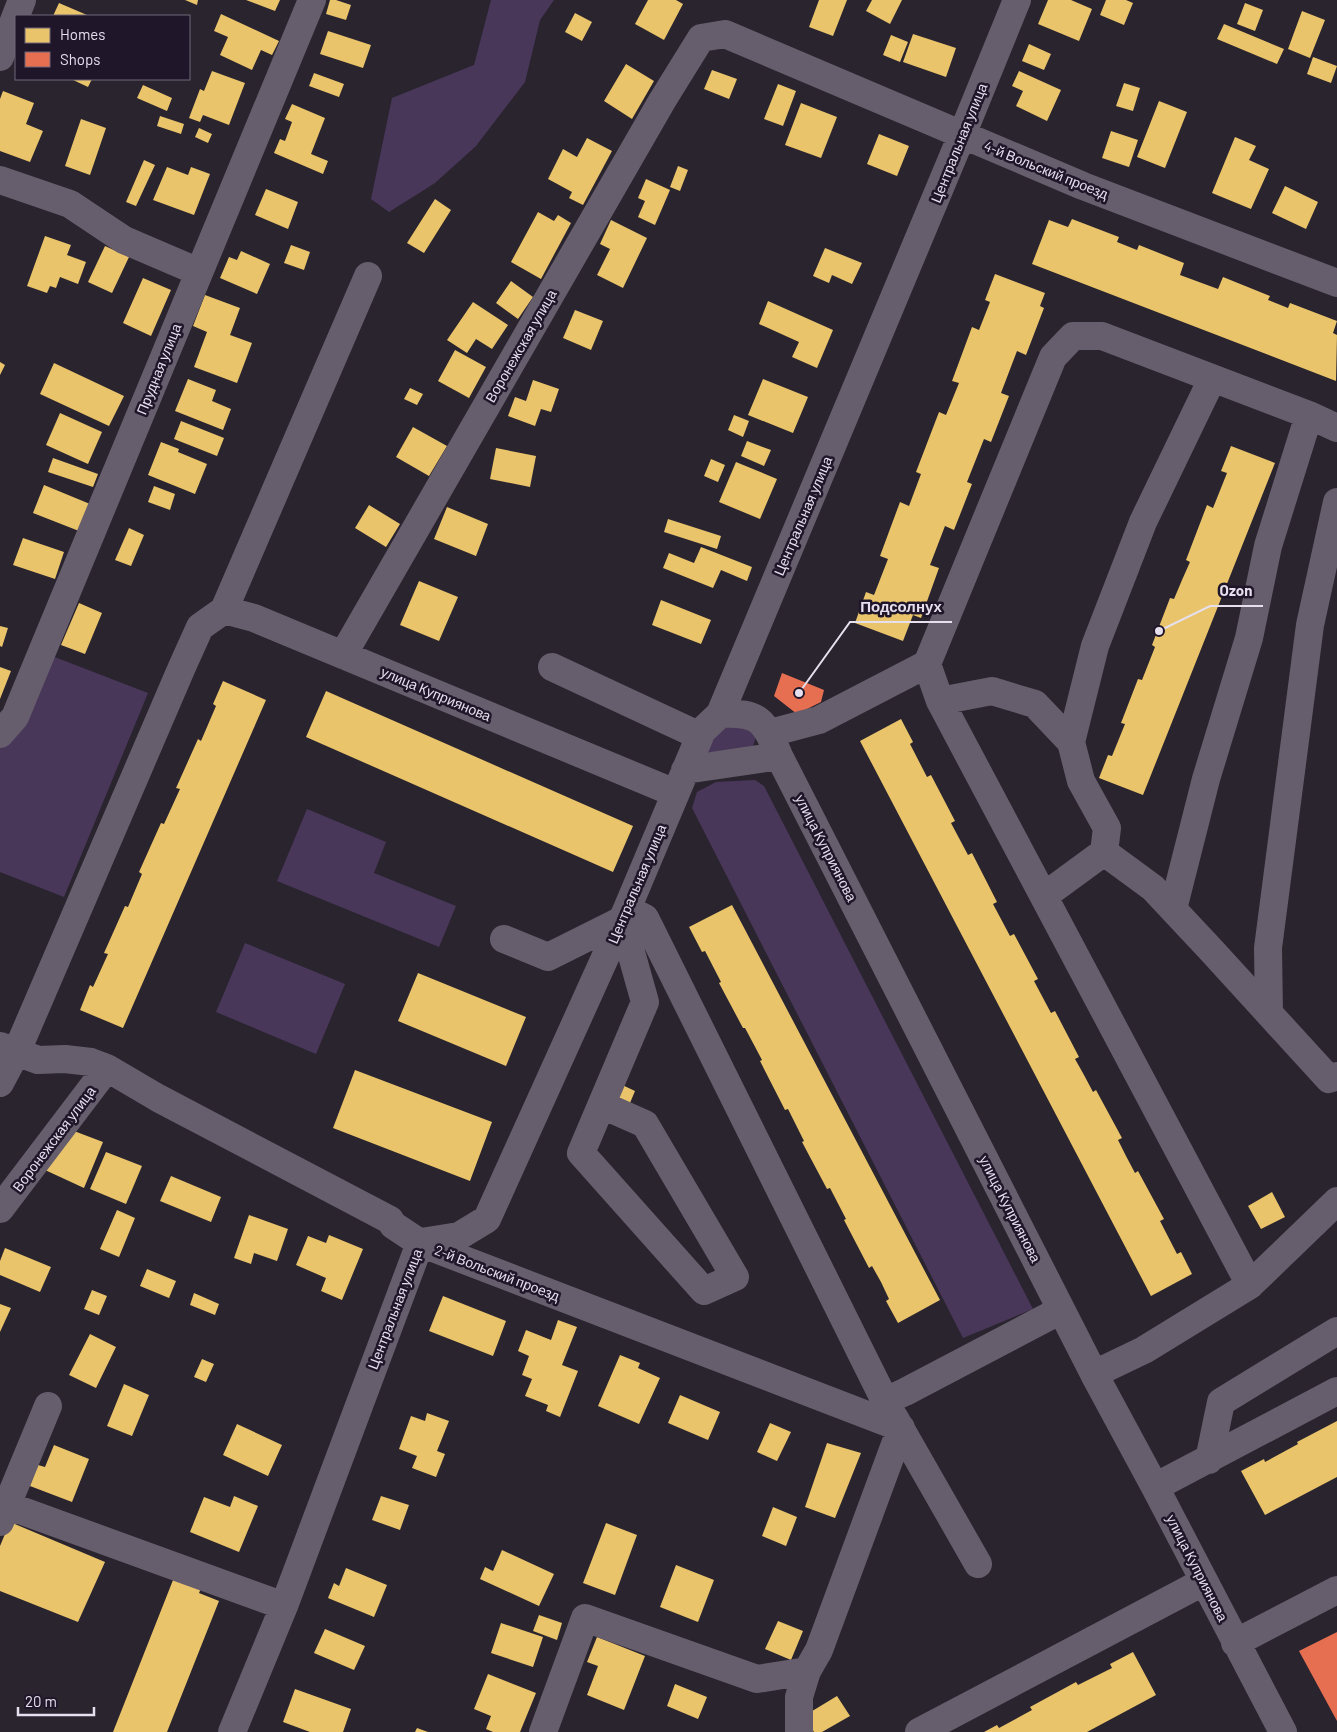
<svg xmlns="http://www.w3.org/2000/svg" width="1337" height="1732" font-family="Barlow,sans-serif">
<rect width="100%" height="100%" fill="#2a242f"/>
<path fill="#49375a" d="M491 0H554L540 20 525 82 476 146 435 183 389 212 371 199 392 98 474 65Z
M52 656 148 693 64 897 0 872V748L21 724Z
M746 720 756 737 753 746 705 758 716 727Z
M755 780 764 786 1033 1309 963 1338 692 808 697 792 716 782Z
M307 809 386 842 374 873 456 906 439 947 277 881Z
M245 943 345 984 316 1054 216 1012Z"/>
<path fill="#e9c46a" d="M185 0H198L197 5Z
M246 0H280L275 11Z
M330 0H336L351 5 346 20 326 14Z
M648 0H676L683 4 664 40 635 24Z
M819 0H847L833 36 809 27Z
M872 0H902L890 24 866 11Z
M1048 0H1071L1092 9 1079 41 1038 24Z
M1106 0H1126L1133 3 1124 25 1100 15Z
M59 3 87 15V16H53Z
M1245 3 1263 10 1255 31 1237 24Z
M1302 11 1325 20 1310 58 1288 49Z
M575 13 592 22 582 41 565 32Z
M221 14 279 41 272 55 261 50 252 70 220 55 228 37 214 31Z
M1224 24 1284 49 1277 64 1217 39Z
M328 31 371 45 363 68 320 54Z
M913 34 956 48 946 77 903 62Z
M891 35 908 42 900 62 883 55Z
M1029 44 1051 54 1044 70 1022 61Z
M1313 57 1337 66 1331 83 1307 74Z
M626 64 654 81 632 119 604 101Z
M712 70 737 79 729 99 704 89Z
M212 71 245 83 229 125 203 115 200 122 189 118 200 89 204 91Z
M1019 71 1061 90 1047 121 1016 106 1023 91 1012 86Z
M314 73 344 84 339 97 309 86Z
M71 79H92L88 87Z
M1124 83 1140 88 1133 111 1116 106Z
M778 84 796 91 783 126 764 119Z
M143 85 172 98 167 111 137 98Z
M3 91 34 103 26 124 43 131 30 162 0 151V99Z
M1159 101 1187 112 1165 168 1137 157Z
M801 103 837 117 821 158 785 145Z
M292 104 325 118 311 154 328 161 323 174 274 153 280 139 285 141 292 122 285 119Z
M160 116 184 124 181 134 157 126Z
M81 119 106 128 90 175 65 166Z
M199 128 212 134 208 143 195 137Z
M1111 131 1138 140 1129 167 1102 158Z
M879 134 909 146 897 176 867 164Z
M1235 137 1256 146 1249 160 1269 169 1251 209 1212 193Z
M587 138 612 151 583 205 569 198 572 192 548 179 563 149 577 157Z
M144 160 155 165 136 206 126 202Z
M678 166 688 170 680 191 670 187Z
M167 167 188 175 191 167 210 174 194 215 153 200Z
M646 179 670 190 655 225 638 217 645 201 638 198Z
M1285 186 1318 202 1306 229 1272 213Z
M266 189 298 202 288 229 255 215Z
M435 199 451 210 424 253 407 243Z
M538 212 554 221 558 215 571 223 541 279 511 262Z
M1072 219 1119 237 1117 242 1137 250 1139 245 1184 263 1180 275 1218 289 1223 277 1270 296 1268 300 1288 308 1290 303 1337 321 1333 333 1337 335 1336 381 1032 264 1049 220 1068 227Z
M611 220 647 238 623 288 597 275 610 249 600 244Z
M45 236 71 245 67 255 86 262 78 284 60 277 56 288 50 286 47 293 27 286Z
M291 245 310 252 304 270 284 263Z
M105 246 129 257 112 293 88 282Z
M825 248 862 263 852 284 832 275 829 283 813 276Z
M241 251 270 264 257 294 220 278 229 257 237 260Z
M995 274 1045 293 1040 306 1044 308 1026 355 1017 351 1001 393 1009 396 991 442 984 439 967 482 972 484 954 530 945 526 930 565 939 568 921 618 913 615 903 641 855 623 866 592 874 595 888 559 880 556 900 502 909 506 921 474 916 472 939 412 946 415 959 383 952 381 972 327 979 330 990 302 985 300Z
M143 278 171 290 151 336 123 323Z
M511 281 533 297 518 319 496 303Z
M205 295 240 308 230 335 252 343 237 383 194 367 207 332 193 326Z
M768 301 833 330 817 368 792 357 799 342 759 324Z
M473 302 508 325 492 349 476 339 467 353 447 340Z
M575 310 603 321 591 350 563 338Z
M455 350 486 367 469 398 438 381Z
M0 362 5 365 0 375Z
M54 363 124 396 109 426 40 394Z
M188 379 216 390 212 401 231 409 223 430 175 411Z
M763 379 808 397 793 433 748 415Z
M533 380 559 389 551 412 541 409 535 426 508 416 515 397 526 401Z
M410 388 423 394 417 405 404 399Z
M60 413 102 432 88 464 46 445Z
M734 415 749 421 743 437 728 430Z
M181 421 224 438 217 456 174 439Z
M413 427 447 446 429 476 396 457Z
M747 441 771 450 764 466 741 456Z
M161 442 179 449 178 452 207 464 195 494 148 475Z
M1231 446 1275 463 1143 795 1099 778 1108 755 1112 756 1125 724 1121 723 1138 679 1142 680 1155 647 1152 645 1170 598 1174 599 1182 580 1190 562 1186 560 1207 505 1213 508 1227 473 1221 471Z
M496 448 536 456 530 487 490 479Z
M53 458 98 474 93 487 48 472Z
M711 459 725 465 718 482 704 476Z
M736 462 777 479 760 519 719 502Z
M44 485 90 504 79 531 33 513Z
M154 486 175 494 170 510 148 502Z
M369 505 400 524 386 547 355 528Z
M447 507 488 524 476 556 434 539Z
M668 519 721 536 717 549 664 532Z
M129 528 144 535 131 566 115 560Z
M23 538 64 552 55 579 13 565Z
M701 547 752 567 747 581 721 570 713 588 663 568 669 553 694 563Z
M419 581 458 597 439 641 400 625Z
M661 600 711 620 701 644 652 625Z
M79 603 102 613 85 654 61 645Z
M0 626 8 628 2 647 0 646Z
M0 667 11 671 0 699Z
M223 681 266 700 123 1028 80 1010 90 985 93 987 108 954 104 953 125 906 128 907 142 874 139 872 161 823 164 824 180 789 176 788 198 739 201 741 216 706 213 704Z
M326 691 633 826 613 872 306 737Z
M901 719 913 742 910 744 927 777 931 775 955 821 951 823 968 855 972 853 997 902 993 904 1010 936 1014 934 1038 979 1034 981 1051 1013 1055 1011 1079 1057 1075 1059 1084 1075 1093 1092 1096 1090 1122 1138 1118 1140 1126 1156 1135 1173 1138 1171 1164 1219 1160 1221 1177 1254 1181 1252 1192 1274 1151 1296 860 741Z
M732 905 940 1300 898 1323 886 1301 889 1299 881 1282 872 1266 869 1268 844 1220 846 1219 830 1188 827 1189 802 1142 804 1141 788 1109 785 1110 760 1061 762 1060 753 1043 745 1028H743L719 983 721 982 705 951 702 952 689 927Z
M418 973 526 1017 506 1066 398 1021Z
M355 1070 492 1122 470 1181 333 1128Z
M618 1083 635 1091 630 1103 612 1094Z
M74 1131 103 1142 84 1188 45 1170Z
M106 1152 142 1166 126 1204 90 1189Z
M171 1176 221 1197 211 1222 160 1201Z
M1272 1192 1285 1217 1261 1229 1248 1206Z
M117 1210 135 1218 119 1257 100 1249Z
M249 1215 288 1229 277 1261 254 1253 251 1264 234 1258Z
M329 1235 363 1249 342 1300 321 1291 326 1278 296 1265 308 1236 326 1243Z
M5 1248 51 1267 40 1292 0 1275V1261Z
M147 1269 176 1281 169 1298 140 1286Z
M92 1290 107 1296 99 1315 84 1309Z
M194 1293 219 1304 215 1315 190 1305Z
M443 1296 506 1321 493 1356 429 1331Z
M0 1304 11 1308 0 1332Z
M558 1320 577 1327 562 1365 578 1371 560 1417 546 1411 548 1405 525 1396 532 1379 522 1375 529 1356 518 1351 526 1330 551 1340Z
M90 1334 116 1347 96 1388 69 1375Z
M620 1355 640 1363 638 1368 660 1378 639 1424 598 1406Z
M202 1359 214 1364 206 1382 194 1377Z
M124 1384 149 1395 132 1436 107 1426Z
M680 1395 720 1412 708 1440 668 1423Z
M427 1413 449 1421 437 1451 445 1454 436 1477 412 1468 417 1456 399 1449 411 1416 425 1421Z
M1337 1421V1477L1265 1515 1241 1471 1264 1459 1265 1462 1298 1444 1297 1442Z
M770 1423 791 1432 777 1461 757 1452Z
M237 1424 282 1445 268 1476 223 1455Z
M827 1443 861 1453 835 1518 805 1507Z
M54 1445 89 1459 72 1502 30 1486 38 1465 45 1467Z
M234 1496 258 1506 239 1552 190 1532 204 1497 230 1507Z
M381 1496 409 1505 400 1530 372 1520Z
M773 1507 797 1517 786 1546 762 1536Z
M10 1522 105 1562 78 1622 0 1591V1546Z
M606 1523 637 1535 615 1595 583 1583Z
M502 1550 554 1574 539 1606 480 1579 485 1567 493 1571Z
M676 1565 714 1580 698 1622 660 1607Z
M346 1568 387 1585 374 1617 328 1598 334 1583 339 1586Z
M175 1575 202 1586 199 1593 219 1601 167 1732H113Z
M539 1615 562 1623 557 1640 533 1631Z
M778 1621 803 1631 791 1660 765 1649Z
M501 1623 543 1637 533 1667 491 1653Z
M325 1629 365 1646 354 1670 314 1653Z
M597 1637 645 1656 624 1710 587 1695 598 1666 587 1662Z
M1133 1652 1156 1695 1087 1732H984L997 1725 999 1728 1032 1710 1030 1707 1076 1682 1078 1685 1112 1668 1110 1664Z
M488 1674 536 1693 520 1732H493L486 1729 491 1716 474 1709Z
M675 1684 707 1697 698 1719 667 1706Z
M295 1689 351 1709 343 1732H310L283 1722Z
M837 1696 850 1716 822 1732H814L804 1716Z
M417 1728 428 1732H415Z"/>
<path fill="#e76f51" d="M782 673 824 690 821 702 797 714 774 696Z
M1337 1632V1721L1299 1651Z"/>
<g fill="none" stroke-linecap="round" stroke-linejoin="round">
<path stroke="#665e6c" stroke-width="28" d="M0 57 22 0
M0 180 70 204 124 240 199 272
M224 610 368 276
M343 655 662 101 701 38 725 34 1083 186 1337 283
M927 664 1053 357 1073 336H1102L1309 415 1337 428
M552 667 700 736
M940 701 992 691 1035 704 1071 742 1081 781 1107 828 1104 852 1044 896
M720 714C760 712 764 720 779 756L1094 1374 1155 1487 1283 1732
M770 733 819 720 927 664 940 701 1250 1285 1144 1350 1094 1374
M0 734 15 717 312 0
M1071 742 1095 646 1143 522 1212 379
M685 770 779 756
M1104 852 1153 888 1212 951 1329 1079 1337 1076
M627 909 645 918 885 1401 905 1392 1061 1310
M1173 909 1206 779 1249 638 1268 546 1309 415
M504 939 548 957 622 920 645 1002 581 1153 704 1291 735 1277 645 1124 602 1105
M1269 1013 1268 948 1310 625 1337 502
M0 1046 38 1060 65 1059 91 1062 107 1068 158 1098 390 1220 393 1225 420 1243 901 1428 819 1650 807 1671 757 1679 585 1618 543 1732
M0 1083 17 1051 182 667 200 627 224 610 254 618 675 793
M0 1209 107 1068
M421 1242 459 1236 487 1219 627 909 702 731 720 714 962 135 1017 0
M1250 1285 1337 1201
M894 1417 978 1564
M1209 1460 1221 1402 1337 1331
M1155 1487 1337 1391
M6 1505 284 1606
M0 1522 48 1406
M1235 1643 1337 1590
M232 1732 284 1606 420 1243
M799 1732V1697L807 1671
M919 1732 1203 1582"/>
</g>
<g text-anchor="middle" stroke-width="5" stroke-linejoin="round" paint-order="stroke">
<g font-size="14" fill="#e6dfed" stroke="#20162a">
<text transform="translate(959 143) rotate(-68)" y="5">Центральная улица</text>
<text transform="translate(1046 170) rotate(22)" y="5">4-й Вольский проезд</text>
<text transform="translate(521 346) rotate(-60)" y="5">Воронежская улица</text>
<text transform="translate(159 369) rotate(-68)" y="5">Прудная улица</text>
<text transform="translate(803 516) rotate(-67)" y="5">Центральная улица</text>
<text transform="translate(436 694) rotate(23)" y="5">улица Куприянова</text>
<text transform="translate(826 848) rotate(63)" y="5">улица Куприянова</text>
<text transform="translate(637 884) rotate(-67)" y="5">Центральная улица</text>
<text transform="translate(54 1139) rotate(-53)" y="5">Воронежская улица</text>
<text transform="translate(1010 1209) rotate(63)" y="5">улица Куприянова</text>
<text transform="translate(497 1273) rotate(21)" y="5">2-й Вольский проезд</text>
<text transform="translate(395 1309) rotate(-69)" y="5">Центральная улица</text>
<text transform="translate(1197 1568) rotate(63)" y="5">улица Куприянова</text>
</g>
</g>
<path fill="none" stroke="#e6dfed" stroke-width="2" d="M1159 631L1210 606H1263M799 693L850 622H952"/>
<g fill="#e6dfed" stroke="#20162a" stroke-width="2">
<circle cx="1159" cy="631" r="5"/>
<circle cx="799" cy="693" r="5"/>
</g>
<g font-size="15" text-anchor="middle" font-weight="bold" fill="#e6dfed" stroke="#20162a" stroke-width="5" stroke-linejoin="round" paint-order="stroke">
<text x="1236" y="596">Ozon</text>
<text x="901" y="612">Подсолнух</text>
</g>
<rect x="15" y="15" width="175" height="65" fill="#20162a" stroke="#6f6678"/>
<rect x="25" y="28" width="25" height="15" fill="#e9c46a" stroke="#6f6678"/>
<text x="60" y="40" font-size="15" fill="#e6dfed">Homes</text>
<rect x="25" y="52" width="25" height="15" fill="#e76f51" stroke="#6f6678"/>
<text x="60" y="65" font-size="15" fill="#e6dfed">Shops</text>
<path d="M18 1707v8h76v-8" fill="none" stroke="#e6dfed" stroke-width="2.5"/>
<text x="25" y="1707" font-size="15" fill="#e6dfed" stroke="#20162a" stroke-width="4" paint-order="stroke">20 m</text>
</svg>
